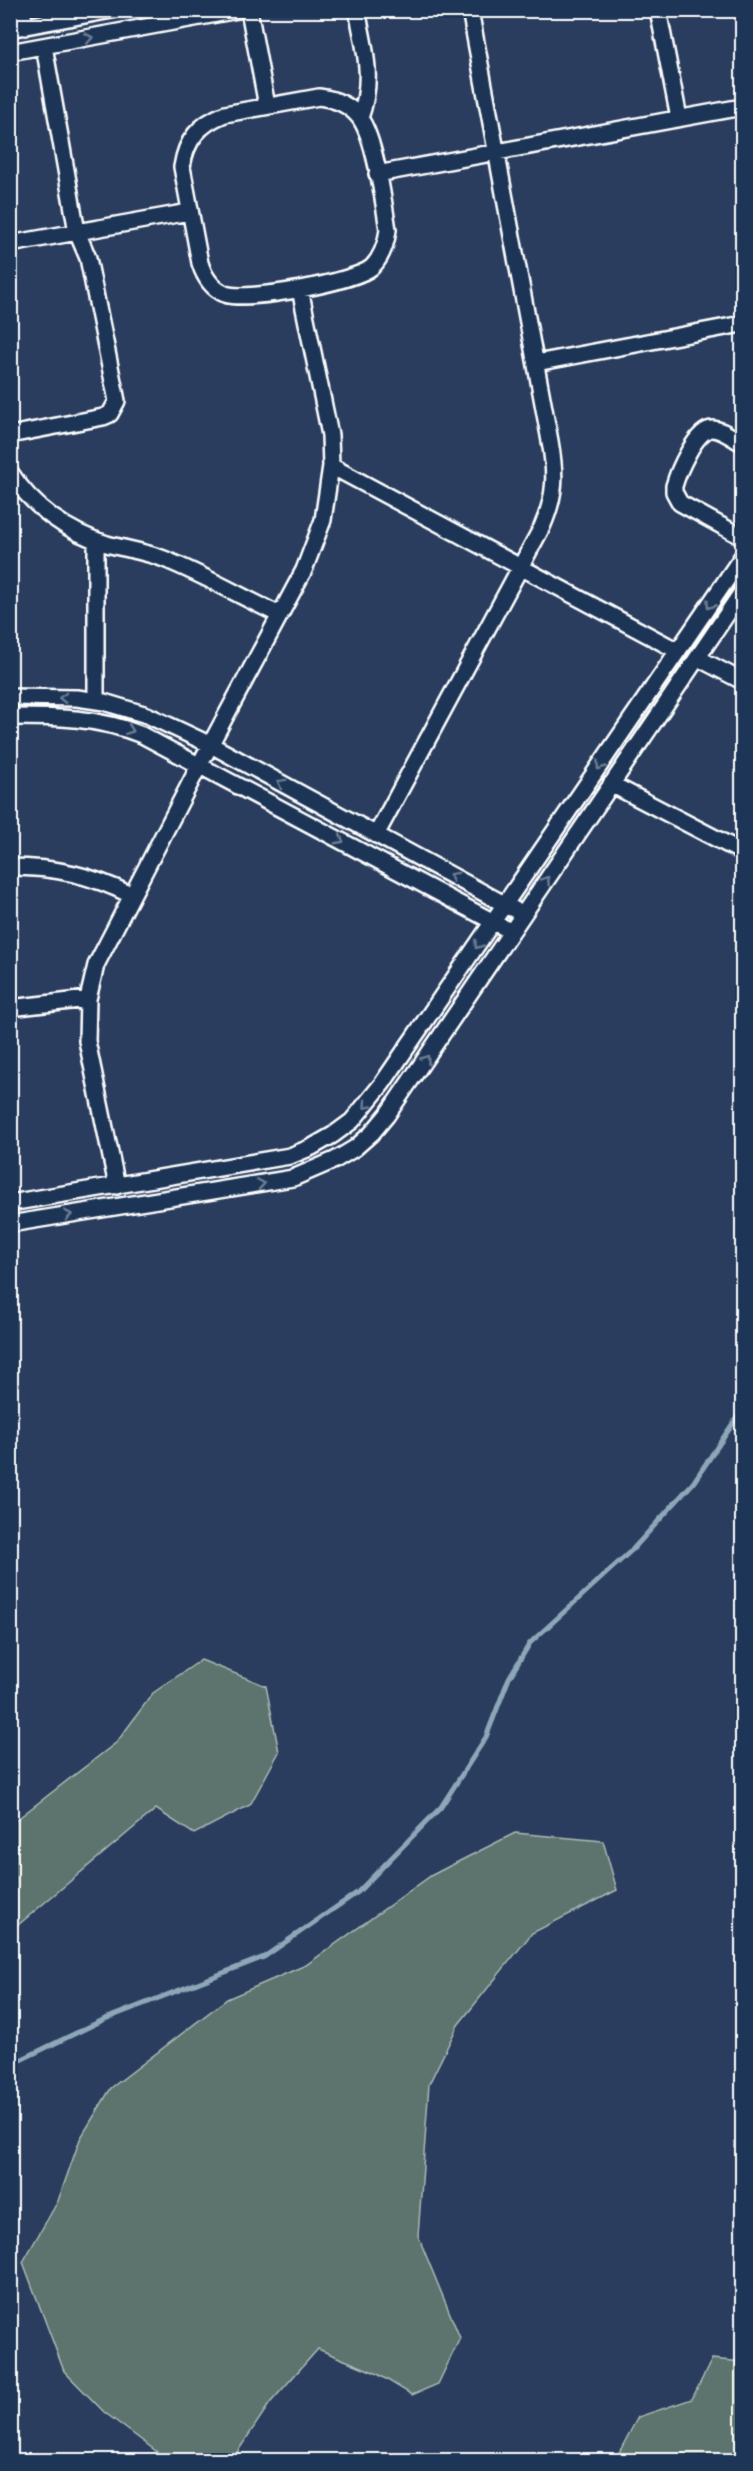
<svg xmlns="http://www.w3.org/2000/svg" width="753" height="2471" font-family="'Playpen Sans',sans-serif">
<rect width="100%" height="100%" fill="#2a3d5e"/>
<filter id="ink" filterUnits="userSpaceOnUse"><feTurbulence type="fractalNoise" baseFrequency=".0167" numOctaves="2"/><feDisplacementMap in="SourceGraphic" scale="12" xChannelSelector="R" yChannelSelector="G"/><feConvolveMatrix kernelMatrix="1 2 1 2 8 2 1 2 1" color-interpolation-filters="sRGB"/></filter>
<g filter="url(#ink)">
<path fill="#5c736e" stroke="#aeb9b6" stroke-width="1.5" d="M201 1660 266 1686 279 1752 250 1805 194 1834 156 1809 11 1931V1824L117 1742 153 1693Z
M515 1833 603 1841 617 1890 532 1933 458 2025 429 2084 418 2236 460 2338 438 2384 412 2395 376 2373 318 2349 270 2403 232 2460H168L104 2412 64 2371 23 2262 58 2201 80 2139 111 2088 227 1999 306 1965 432 1875Z
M712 2359 742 2362V2460H615L638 2417 692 2399Z"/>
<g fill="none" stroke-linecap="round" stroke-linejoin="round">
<path stroke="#8ea7b8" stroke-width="5" d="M10 2065 105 2019 264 1957 358 1892 441 1807 486 1737 509 1678 530 1643 633 1549 693 1483 742 1410"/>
<defs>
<path id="street" d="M22 10 25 27
M249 10 267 106
M357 10C365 50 374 79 360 118
M658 10 679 118
M10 29 112 10
M10 52 238 10
M319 97C335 99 349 104 359 117 375 137 384 204 388 230 386 245 382 257 372 267 355 282 247 302 225 294 211 288 204 276 200 263L182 167C186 140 199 124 225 114Z
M377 174 742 107
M10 244 189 212
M536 363 742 324
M15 434 103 417 110 414 117 401 88 258 77 232 44 46
M742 443C734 439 722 429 712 429 696 429 678 472 674 486V492L680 503 742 537
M331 466 678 651
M10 472C32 507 67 532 107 544 126 549 146 552 164 559 204 575 242 597 280 615
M698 658 742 681
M10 697 77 698 104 702 147 715 211 745 515 910
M96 701V540
M10 717C59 717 97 717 142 735L503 927
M611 784 742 852
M376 835 542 527C556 495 556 475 550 441L470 10
M10 867C55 867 91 875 131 895
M10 1008 88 999
M117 1186 87 1041 88 999 96 965 200 764 304 570 323 520 331 466 330 435 300 289
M10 1203 290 1156 312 1147 333 1135 352 1121 382 1084 742 557
M10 1224 293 1178 335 1160 355 1148 372 1133 387 1115 742 592"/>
</defs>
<use href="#street" stroke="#fff" stroke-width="20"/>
<use href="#street" stroke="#1d3557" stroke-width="15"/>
</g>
<defs><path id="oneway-chevron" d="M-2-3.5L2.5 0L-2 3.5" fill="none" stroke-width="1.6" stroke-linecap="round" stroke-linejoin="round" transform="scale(1.5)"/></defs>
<g stroke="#6c7c92">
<use href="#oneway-chevron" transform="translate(89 38) rotate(-10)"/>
<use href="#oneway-chevron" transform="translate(710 605) rotate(124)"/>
<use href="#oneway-chevron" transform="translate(63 698) rotate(-178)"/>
<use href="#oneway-chevron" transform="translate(130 730) rotate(21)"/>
<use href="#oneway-chevron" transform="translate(600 766) rotate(124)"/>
<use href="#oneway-chevron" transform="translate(281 783) rotate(-151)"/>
<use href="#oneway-chevron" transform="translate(340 840) rotate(28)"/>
<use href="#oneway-chevron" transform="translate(453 876) rotate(-151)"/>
<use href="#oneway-chevron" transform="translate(546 880) rotate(-56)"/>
<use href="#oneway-chevron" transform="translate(478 945) rotate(124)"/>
<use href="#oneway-chevron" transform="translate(426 1059) rotate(-56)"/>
<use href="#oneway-chevron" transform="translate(367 1105) rotate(131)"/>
<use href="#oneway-chevron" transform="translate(261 1184) rotate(-9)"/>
<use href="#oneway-chevron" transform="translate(68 1215) rotate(-9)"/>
</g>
</g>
<rect width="753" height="2471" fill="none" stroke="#1d3557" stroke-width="36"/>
<rect x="18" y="18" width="717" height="2435" fill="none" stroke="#fff" stroke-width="2" filter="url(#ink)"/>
</svg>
